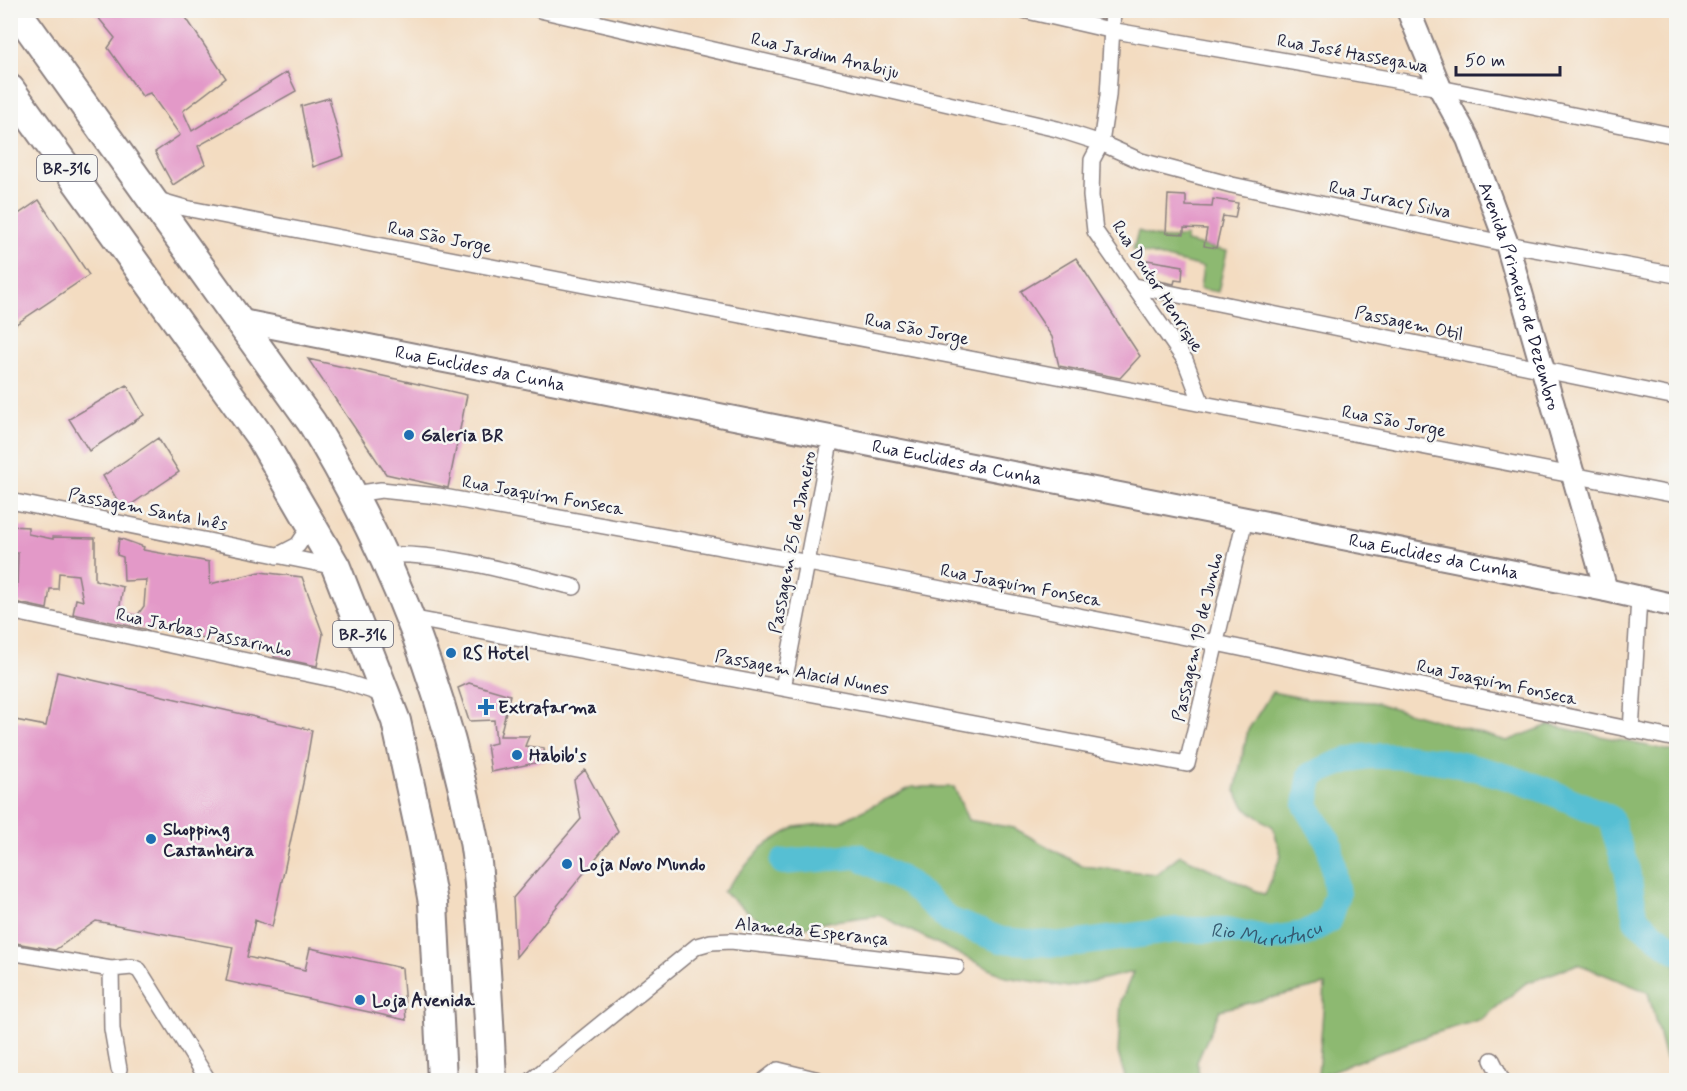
<svg xmlns="http://www.w3.org/2000/svg" width="1687" height="1091" font-family="Mynerve,sans-serif">
<rect width="100%" height="100%" fill="#f6f6f2"/>
<filter id="ink" filterUnits="userSpaceOnUse"><feTurbulence type="fractalNoise" baseFrequency=".0167" numOctaves="2"/><feDisplacementMap in="SourceGraphic" scale="12" xChannelSelector="R" yChannelSelector="G"/><feConvolveMatrix kernelMatrix="1 2 1 2 8 2 1 2 1" color-interpolation-filters="sRGB"/></filter>
<filter id="wash" filterUnits="userSpaceOnUse"><feTurbulence type="fractalNoise" baseFrequency=".008" numOctaves="4" result="noise"/><feDisplacementMap in="SourceGraphic" scale="24" xChannelSelector="R" yChannelSelector="G"/><feGaussianBlur stdDeviation="1.35" result="paint"/><feColorMatrix in="noise" values="0 0 0 0 0 0 0 0 0 0 0 0 0 0 0 0 0 1.4 0 .05"/><feComposite in="paint" operator="in"/></filter>
<g filter="url(#wash)">
<rect width="100%" height="100%" fill="#f3dcc1"/>
<path fill="#8db971" stroke="#586e56" stroke-width="1.5" d="M1138 231 1164 239 1186 236V242L1227 251 1218 292 1200 289 1203 267 1133 250Z
M1272 692 1307 699 1373 702 1507 741 1549 725 1676 752V1071L1665 1058 1648 992 1578 964 1526 983 1482 1019 1429 1035 1318 1076 1325 985 1220 1010 1197 1062 1200 1080H1126L1118 1053 1121 1001 1133 972 1068 987 1006 977 879 915 827 922 776 934 723 892 762 847 795 827 839 822 912 787H954L968 820 1014 828 1082 866 1156 874 1180 855 1265 895 1281 855 1273 827 1246 809 1235 791 1248 730Z"/>
<g fill="none" stroke-linecap="round" stroke-linejoin="round">
<path stroke="#57bfd3" stroke-width="26" id="s1" d="M783 862 858 856 910 884 949 920 1001 940 1064 945 1176 930H1227L1269 939 1304 934 1328 921 1337 894 1330 845 1306 805 1311 775C1330 767 1350 757 1372 756 1455 754 1536 783 1610 818L1627 870 1636 920 1676 951"/>
</g>
<g id="blocks">
<path fill="#e399c8" d="M92 10H181L226 78 183 111 192 131 287 72 296 91 198 146 205 164 173 185 155 152 180 135 150 93 142 96 108 48 115 38Z
M329 98 344 156 313 167 301 106Z
M1168 195 1186 196V206L1212 207 1213 199 1238 203 1235 218 1223 216 1216 248 1204 246 1207 229 1184 228V234L1166 233Z
M39 200 89 275 10 328V220Z
M1076 258 1140 356 1120 378 1059 366 1052 337 1021 291Z
M1147 260 1183 266 1182 281 1175 280 1174 284 1144 278Z
M308 359 467 395 448 488 386 474Z
M127 385 144 415 89 451 69 419Z
M158 438 179 472 123 510 103 476Z
M10 526 28 527V534L53 539V537L95 538V580L123 587 119 611 137 616 144 606 146 580 124 581 123 557 117 555 119 538 144 547 143 550 209 562 210 584 260 572 302 577 323 634 317 666 274 657 275 649 209 633 208 640 176 631 149 627V630L73 614 76 599 83 601 78 575 59 573 58 589H50L47 609 10 601V585L17 587 18 553H10Z
M57 672 312 730 303 783 272 927 255 920 247 957 305 970 310 948 402 968 406 1020 226 981 233 947 96 921 55 950 10 942V719L46 726Z
M469 683 510 695 500 736H529L525 746 544 748 545 761 491 772 487 745 496 743 494 720 469 721 458 688Z
M585 770 618 831 516 957 513 898 581 819 574 780Z"/>
</g>
</g>
<g filter="url(#ink)">
<use href="#blocks" fill-opacity="0" stroke="#8a7f7e" stroke-width="1.5"/>
<g fill="none" stroke-linecap="round" stroke-linejoin="round">
<defs>
<path id="street" d="M540 10 1057 129 1101 143 1141 161 1232 185 1507 244 1676 275
M1023 10 1110 30 1440 88 1676 136
M1113 10 1108 96 1101 143 1092 160 1091 196 1095 231 1185 360 1202 404
M154 199 185 208 1676 495
M1135 286 1676 397
M355 494 381 490 438 496 809 563 1216 643 1676 739
M10 501 336 567
M383 555C447 552 511 573 574 587
M277 556 298 545 311 525
M10 611 342 681 388 696
M410 618 1187 764 1245 519
M783 688 831 437
M1631 731 1639 598
M10 952 111 969 132 967 139 970 208 1080
M111 969 112 1029 119 1069
M1492 1060 1502 1080
M778 1070 819 1080
M532 1080 697 946 711 942 731 941 956 967
M765 1080 778 1070"/>
<g id="secondary">
<path id="s2" d="M1408 10 1440 88 1468 139 1507 244 1606 590"/>
<path id="s3" d="M237 320 1606 590 1676 606"/>
</g>
<path id="highway" d="M16 10 312 423C390 550 445 690 473 836 477 855 478 875 480 895 486 956 489 1018 492 1080
M10 89 261 438 336 567 396 721 421 836 433 903 442 1080"/>
</defs>
<use href="#street" stroke="#8a7f7e" stroke-width="18"/>
<use href="#secondary" stroke="#8a7f7e" stroke-width="26"/>
<use href="#highway" stroke="#8a7f7e" stroke-width="32"/>
<use href="#street" stroke="#fff" stroke-width="15"/>
<use href="#secondary" stroke="#fff" stroke-width="22"/>
<use href="#highway" stroke="#fff" stroke-width="28"/>
</g>
</g>
<g fill="#1f6fb2" stroke="#f6f6f2" stroke-width="2">
<circle cx="409" cy="435" r="6"/>
<circle cx="451" cy="653" r="6"/>
<path d="M483 698h6v6h6v6h-6v6h-6v-6h-6v-6h6z"/>
<circle cx="517" cy="755" r="6"/>
<circle cx="151" cy="839" r="6"/>
<circle cx="567" cy="864" r="6"/>
<circle cx="360" cy="1000" r="6"/>
</g>
<g text-anchor="middle" stroke-width="5" stroke-linejoin="round" paint-order="stroke">
<g fill="#f6f6f2" stroke="#626272" stroke-width="1.5">
<rect x="37" y="155" width="60" height="26" rx="4.5"/>
<rect x="333" y="621" width="60" height="26" rx="4.5"/>
</g>
<g font-size="16" font-weight="bold" fill="#22223b">
<text x="67" y="174">BR-316</text>
<text x="363" y="640">BR-316</text>
</g>
<g font-size="18" fill="#22223b" stroke="#f6f6f2">
<text transform="translate(1353 53) rotate(10)" y="6">Rua José Hassegawa</text>
<text transform="translate(825 55) rotate(13)" y="6">Rua Jardim Anabiju</text>
<text transform="translate(1390 199) rotate(12)" y="6">Rua Juracy Silva</text>
<text transform="translate(440 237) rotate(11)" y="6">Rua São Jorge</text>
<text transform="translate(1158 286) rotate(57)" y="6">Rua Doutor Henrique</text>
<text dy="6" stroke="none"><textPath href="#s2" startOffset="308">Avenida Primeiro de Dezembro</textPath></text>
<text transform="translate(1409 323) rotate(12)" y="6">Passagem Otil</text>
<text transform="translate(917 329) rotate(11)" y="6">Rua São Jorge</text>
<text dy="6" stroke="none"><textPath href="#s3" startOffset="248">Rua Euclides da Cunha</textPath></text>
<text transform="translate(1394 421) rotate(11)" y="6">Rua São Jorge</text>
<text dy="6" stroke="none"><textPath href="#s3" startOffset="734">Rua Euclides da Cunha</textPath></text>
<text transform="translate(543 495) rotate(10)" y="6">Rua Joaquim Fonseca</text>
<text transform="translate(148 509) rotate(11)" y="6">Passagem Santa Inês</text>
<text transform="translate(792 542) rotate(-79)" y="6">Passagem 25 de Janeiro</text>
<text dy="6" stroke="none"><textPath href="#s3" startOffset="1220">Rua Euclides da Cunha</textPath></text>
<text transform="translate(1021 585) rotate(11)" y="6">Rua Joaquim Fonseca</text>
<text transform="translate(204 632) rotate(12)" y="6">Rua Jarbas Passarinho</text>
<text transform="translate(1197 637) rotate(-77)" y="6">Passagem 19 de Junho</text>
<text transform="translate(802 672) rotate(11)" y="6">Passagem Alacid Nunes</text>
<text transform="translate(1497 682) rotate(12)" y="6">Rua Joaquim Fonseca</text>
<text transform="translate(812 931) rotate(6)" y="6">Alameda Esperança</text>
</g>
<g font-size="18" font-weight="bold" fill="#22223b" stroke="#f6f6f2" text-anchor="start">
<text x="421" y="441">Galeria BR</text>
<text x="463" y="659">RS Hotel</text>
<text x="498" y="713">Extrafarma</text>
<text x="529" y="761">Habib's</text>
<text x="163" y="835">Shopping<tspan x="163" dy="21">Castanheira</tspan></text>
<text x="579" y="870">Loja Novo Mundo</text>
<text x="372" y="1006">Loja Avenida</text>
</g>
<g font-size="20" font-style="italic" fill="#355970" stroke="#f6f6f2">
<text dy="7" stroke="none"><textPath href="#s1" startOffset="510">Rio Murutucu</textPath></text>
</g>
</g>
<rect width="1687" height="1091" fill="none" stroke="#f6f6f2" stroke-width="36"/>
<path d="M1456 66v9h104v-9" fill="none" stroke="#22223b" stroke-width="3"/>
<text x="1465" y="66" font-size="18" fill="#22223b" stroke="#f6f6f2" stroke-width="4.5" paint-order="stroke">50 m</text>
</svg>
